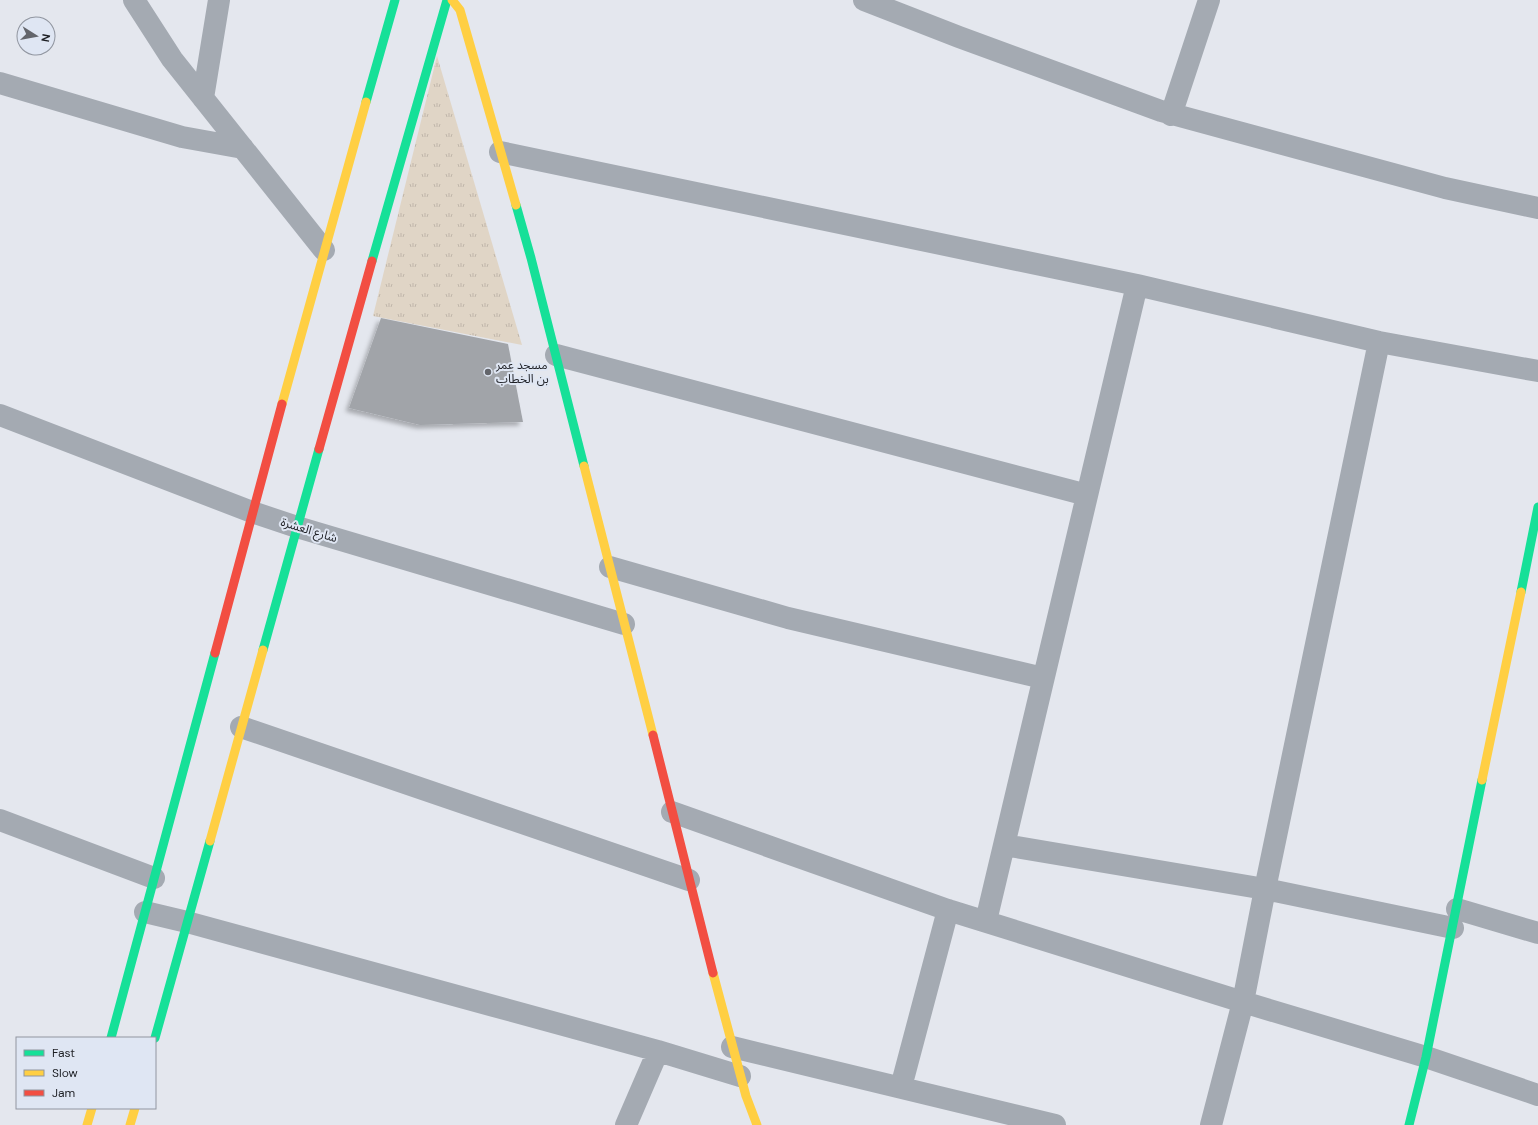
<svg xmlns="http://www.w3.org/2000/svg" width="1538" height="1125" font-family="'DM Sans','Noto Sans Arabic',sans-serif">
<defs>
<pattern id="park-tufts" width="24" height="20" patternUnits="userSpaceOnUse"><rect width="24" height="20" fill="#e0d5c6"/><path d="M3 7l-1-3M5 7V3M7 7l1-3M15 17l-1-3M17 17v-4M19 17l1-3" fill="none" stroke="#c0b6aa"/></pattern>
<filter id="shadow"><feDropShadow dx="-3.5" dy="3.5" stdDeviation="2" flood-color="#0004"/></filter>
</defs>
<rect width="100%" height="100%" fill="#e4e7ee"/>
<path fill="url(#park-tufts)" d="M437 56 522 345 373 316Z"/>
<path fill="#a1a4a9" filter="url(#shadow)" d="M381 318 508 344 523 422 420 425 349 408Z"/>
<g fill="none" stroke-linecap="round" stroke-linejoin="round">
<path stroke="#a4aab2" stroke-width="22" d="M134 0 172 59 324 250
M864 0 959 37 1161 111 1445 188 1538 208
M0 83 182 137 243 148
M203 98 219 0
M1171 115 1209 0
M500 152 1137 285 1379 342 1538 371
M556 355 1087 495
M0 415 252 512 297 527 624 624
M610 567 788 618 1043 678
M241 727 689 880
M672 812 948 910 1243 1002 1426 1057 1538 1095
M0 820 154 878
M1004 845 1265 889 1453 928
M1457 909 1538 933
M145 912 187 922 658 1051 740 1076
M986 921 1137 285
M732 1047 1055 1125
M901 1087 948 910
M626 1125 658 1051
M1211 1125 1243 1002 1265 889 1379 342"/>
<path stroke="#16e098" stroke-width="9" d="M366 102 395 0
M516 205 531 258 584 466
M372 261 447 0
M1521 592 1538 507
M263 650 319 449
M111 1038 215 653
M155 1038 210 841
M1409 1125 1426 1057 1482 780"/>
<path stroke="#ffcf43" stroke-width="9" d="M452 0 460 10 516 205
M282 404 366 102
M584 466 653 735
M1482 780 1521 592
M210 841 263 650
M713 973 746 1096 757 1125
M87 1125 92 1108
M130 1125 135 1108"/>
<path stroke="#f24e42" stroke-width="9" d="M319 449 372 261
M215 653 282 404
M653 735 713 973"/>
</g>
<circle fill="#63656b" stroke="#dfe6f3" stroke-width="1.5" cx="488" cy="372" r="4"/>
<g text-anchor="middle" stroke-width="4" stroke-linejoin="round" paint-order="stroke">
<g font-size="12" fill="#1d1f24" stroke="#dfe6f3" text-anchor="start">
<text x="496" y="369">مسجد عمر<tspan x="496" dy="14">بن الخطاب</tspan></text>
</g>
<g font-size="12" fill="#1d1f24" stroke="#dfe6f3">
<text transform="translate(309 530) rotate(17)" y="4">شارع العشرة</text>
</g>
</g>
<rect x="16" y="1037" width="140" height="72" fill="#dfe6f3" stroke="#9196a0"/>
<rect x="24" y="1050" width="20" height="6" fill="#16e098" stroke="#9196a0"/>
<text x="52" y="1057" font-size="12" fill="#1d1f24">Fast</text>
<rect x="24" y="1070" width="20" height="6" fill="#ffcf43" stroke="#9196a0"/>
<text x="52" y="1077" font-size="12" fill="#1d1f24">Slow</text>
<rect x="24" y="1090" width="20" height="6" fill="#f24e42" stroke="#9196a0"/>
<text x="52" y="1097" font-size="12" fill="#1d1f24">Jam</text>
<g transform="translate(36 36) rotate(101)"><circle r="19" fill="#dfe6f3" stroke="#9196a0"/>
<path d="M0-3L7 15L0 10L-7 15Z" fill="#63656b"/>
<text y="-6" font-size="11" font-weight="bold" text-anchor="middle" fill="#1d1f24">N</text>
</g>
</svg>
